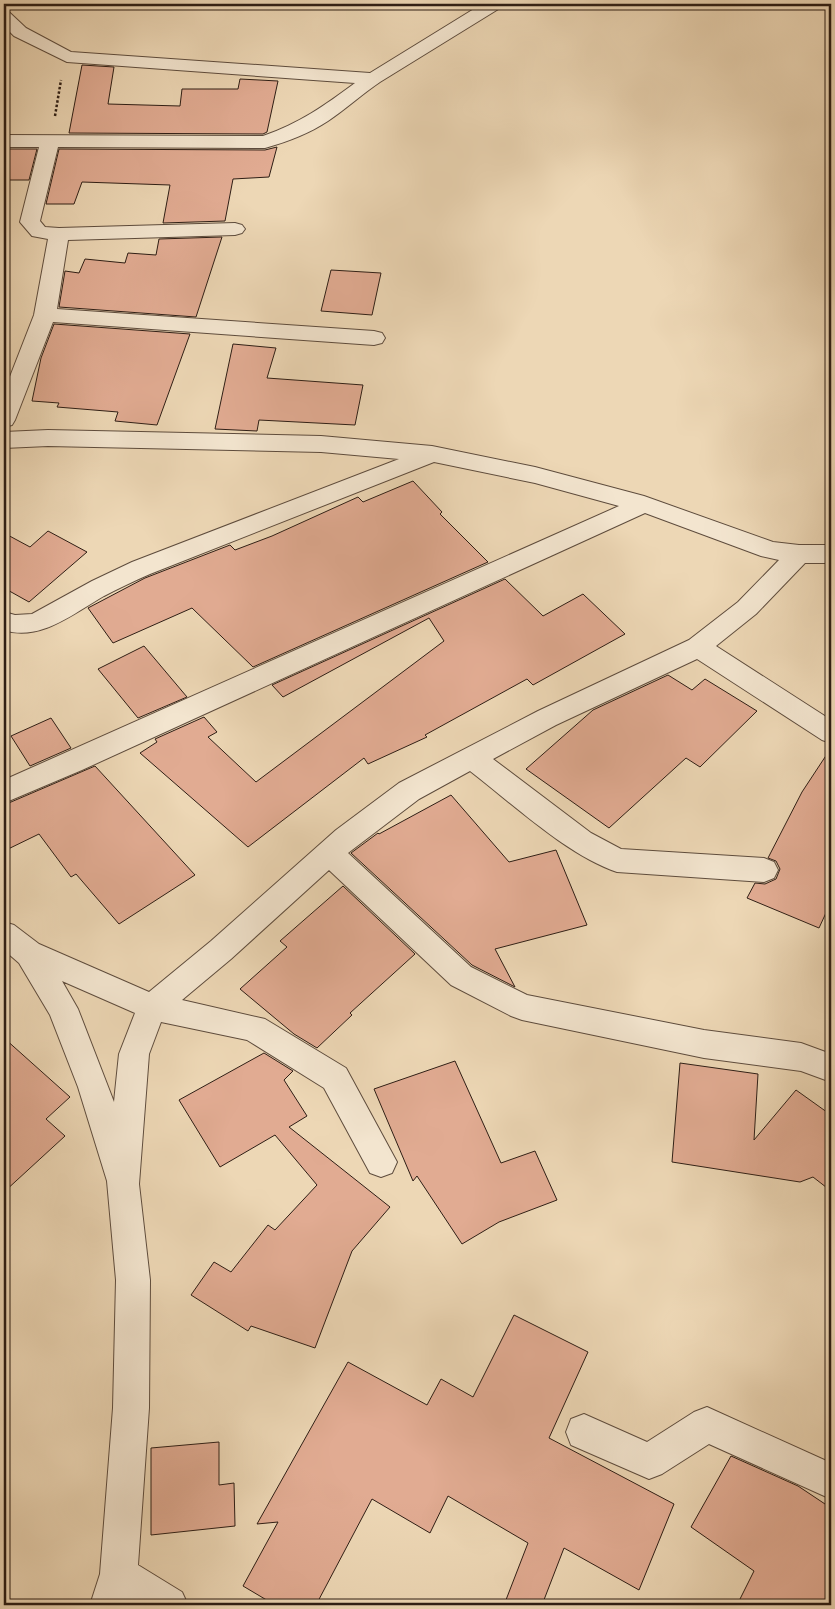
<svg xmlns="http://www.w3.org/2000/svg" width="835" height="1609" font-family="Alegreya,serif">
<rect width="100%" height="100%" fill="#edd7b5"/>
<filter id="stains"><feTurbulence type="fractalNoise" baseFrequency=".004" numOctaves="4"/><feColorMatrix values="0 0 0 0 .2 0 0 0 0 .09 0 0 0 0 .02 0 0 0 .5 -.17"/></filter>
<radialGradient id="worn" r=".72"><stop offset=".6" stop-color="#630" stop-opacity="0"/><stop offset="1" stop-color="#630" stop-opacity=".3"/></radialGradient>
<path fill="#e1ab92" stroke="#2e1e15" d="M82 65 114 67 108 104 180 106 182 89H238L240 79 278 81 267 132 263 134 69 133Z
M277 147 269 177 233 179 225 221 163 223 170 185 82 182 74 204H46L59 149 265 150Z
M4 149H37L29 180H4Z
M222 237 196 317 59 307 65 271 79 273 85 259 125 263 128 253 156 255 159 239Z
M331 270 381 273 372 315 321 311Z
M54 324 190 334 157 425 115 421 118 412 57 407 59 403 32 401 41 358Z
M233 344 276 348 267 378 363 385 355 425 259 420 257 431 215 429Z
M413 481 442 512 440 514 488 562 253 667 192 608 113 643 88 608 145 578 230 545 235 550 272 536 358 497 363 502Z
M48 531 87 552 29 602 4 588V533L30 547Z
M505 579 543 616 583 594 625 634 533 685 527 679 425 735 427 737 368 764 364 758 248 847 140 753 157 742 155 739 204 717 217 732 208 737 256 782 444 641 429 618 283 697 272 685Z
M144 646 187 697 138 718 98 669Z
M668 675 692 690 705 679 757 711 700 767 686 758 609 828 526 769 593 710Z
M51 718 71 748 30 766 11 736Z
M831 748V902L819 928 747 898 755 883 765 884 776 879 780 869 776 861 768 858 802 792Z
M95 766 195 875 119 924 76 874 71 877 39 834 4 851V805Z
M451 795 509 862 556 850 587 925 495 949 515 987 472 965 351 853 378 833 379 834Z
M343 886 415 954 350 1013 352 1015 317 1048 294 1034 240 989 287 947 280 941Z
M4 1038 70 1097 46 1119 65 1136 4 1192Z
M264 1053 293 1071 284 1080 307 1116 289 1127 390 1207 352 1251 315 1348 251 1326 248 1331 191 1295 214 1262 231 1272 268 1225 275 1230 317 1185 275 1135 220 1167 179 1100Z
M455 1061 501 1163 535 1151 557 1200 499 1222 462 1244 417 1176 413 1181 374 1089Z
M680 1063 758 1074 754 1140 796 1090 831 1115V1191L813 1177 800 1182 672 1162Z
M514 1315 588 1352 549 1438 674 1504 639 1590 564 1548 542 1605H504L528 1543 448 1496 430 1533 372 1499 316 1605H275L243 1586 278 1522 257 1524 348 1362 427 1405 441 1379 473 1397Z
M219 1442V1485L234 1483 235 1526 151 1535V1448Z
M731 1456 798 1486 831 1508V1605H737L754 1571 691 1527Z"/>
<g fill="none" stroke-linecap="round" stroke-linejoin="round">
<defs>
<path id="street" d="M482 4H503L500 8C460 33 420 57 380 82 362 94 346 109 328 121 310 133 287 142 265 148L58 147 40 221 45 227 59 228 235 223 242 225 245 229 242 233 235 235 68 240 57 309 374 331 382 333 385 338 382 343 374 345 53 322 15 420 12 425 4 427V392L34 315 48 239 32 236 20 222 39 147H4V135L263 136C300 123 324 106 355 83L67 62 14 36 4 26V12L10 13 26 28 71 52 370 73Z
M48 430 321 436 432 446 535 467 644 496 773 542 799 545H831V563H805L756 614 716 646 831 720V743L822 740 697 659 556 725 493 759 591 833 621 849 764 858 774 862 778 870 774 878 764 882 617 872C567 855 513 804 470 771L419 799 348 853 471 967 527 995 704 1030 801 1043 831 1054V1082L801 1071 704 1058 522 1020 511 1016 451 985 329 870 231 959 182 1000 265 1019 346 1068 397 1162 392 1173 381 1177 370 1173 324 1088 247 1040 161 1022 149 1054 139 1184 150 1280 149 1408 138 1565 182 1592 188 1605H135L129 1602 128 1605H90L100 1574 113 1408 116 1280 107 1181 78 1087 50 1015 19 963 4 950V922L14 925 39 944 149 992 211 941 336 830 399 783 538 711 689 640 738 602 779 560 761 556 645 513 82 770 4 803V780L619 506 535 483 434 462 150 574C134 581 119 588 104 596 74 613 40 642 4 630V612L15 615 32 614 92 581 132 562 399 459 321 452 48 446 4 448V432ZM62 981 135 1013 119 1054 114 1102 78 1009Z
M707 1407 831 1463V1499L709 1444 662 1474 649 1479 571 1445 566 1432 571 1419 584 1414 647 1442 694 1412Z"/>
</defs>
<use href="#street" stroke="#5e4c3d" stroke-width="2"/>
<path stroke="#2e1e15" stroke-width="2.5" stroke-dasharray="2.5 2" stroke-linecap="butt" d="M55 116 61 80"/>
<use href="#street" fill="#f3e5cf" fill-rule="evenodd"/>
</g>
<rect width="835" height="1609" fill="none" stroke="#edd7b5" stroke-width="20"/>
<rect x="5" y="5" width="825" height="1599" fill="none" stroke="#2e1e15" stroke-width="2.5"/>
<rect x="10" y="10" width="815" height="1589" fill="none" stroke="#2e1e15"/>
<rect width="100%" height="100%" filter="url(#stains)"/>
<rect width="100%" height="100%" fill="url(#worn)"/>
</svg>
